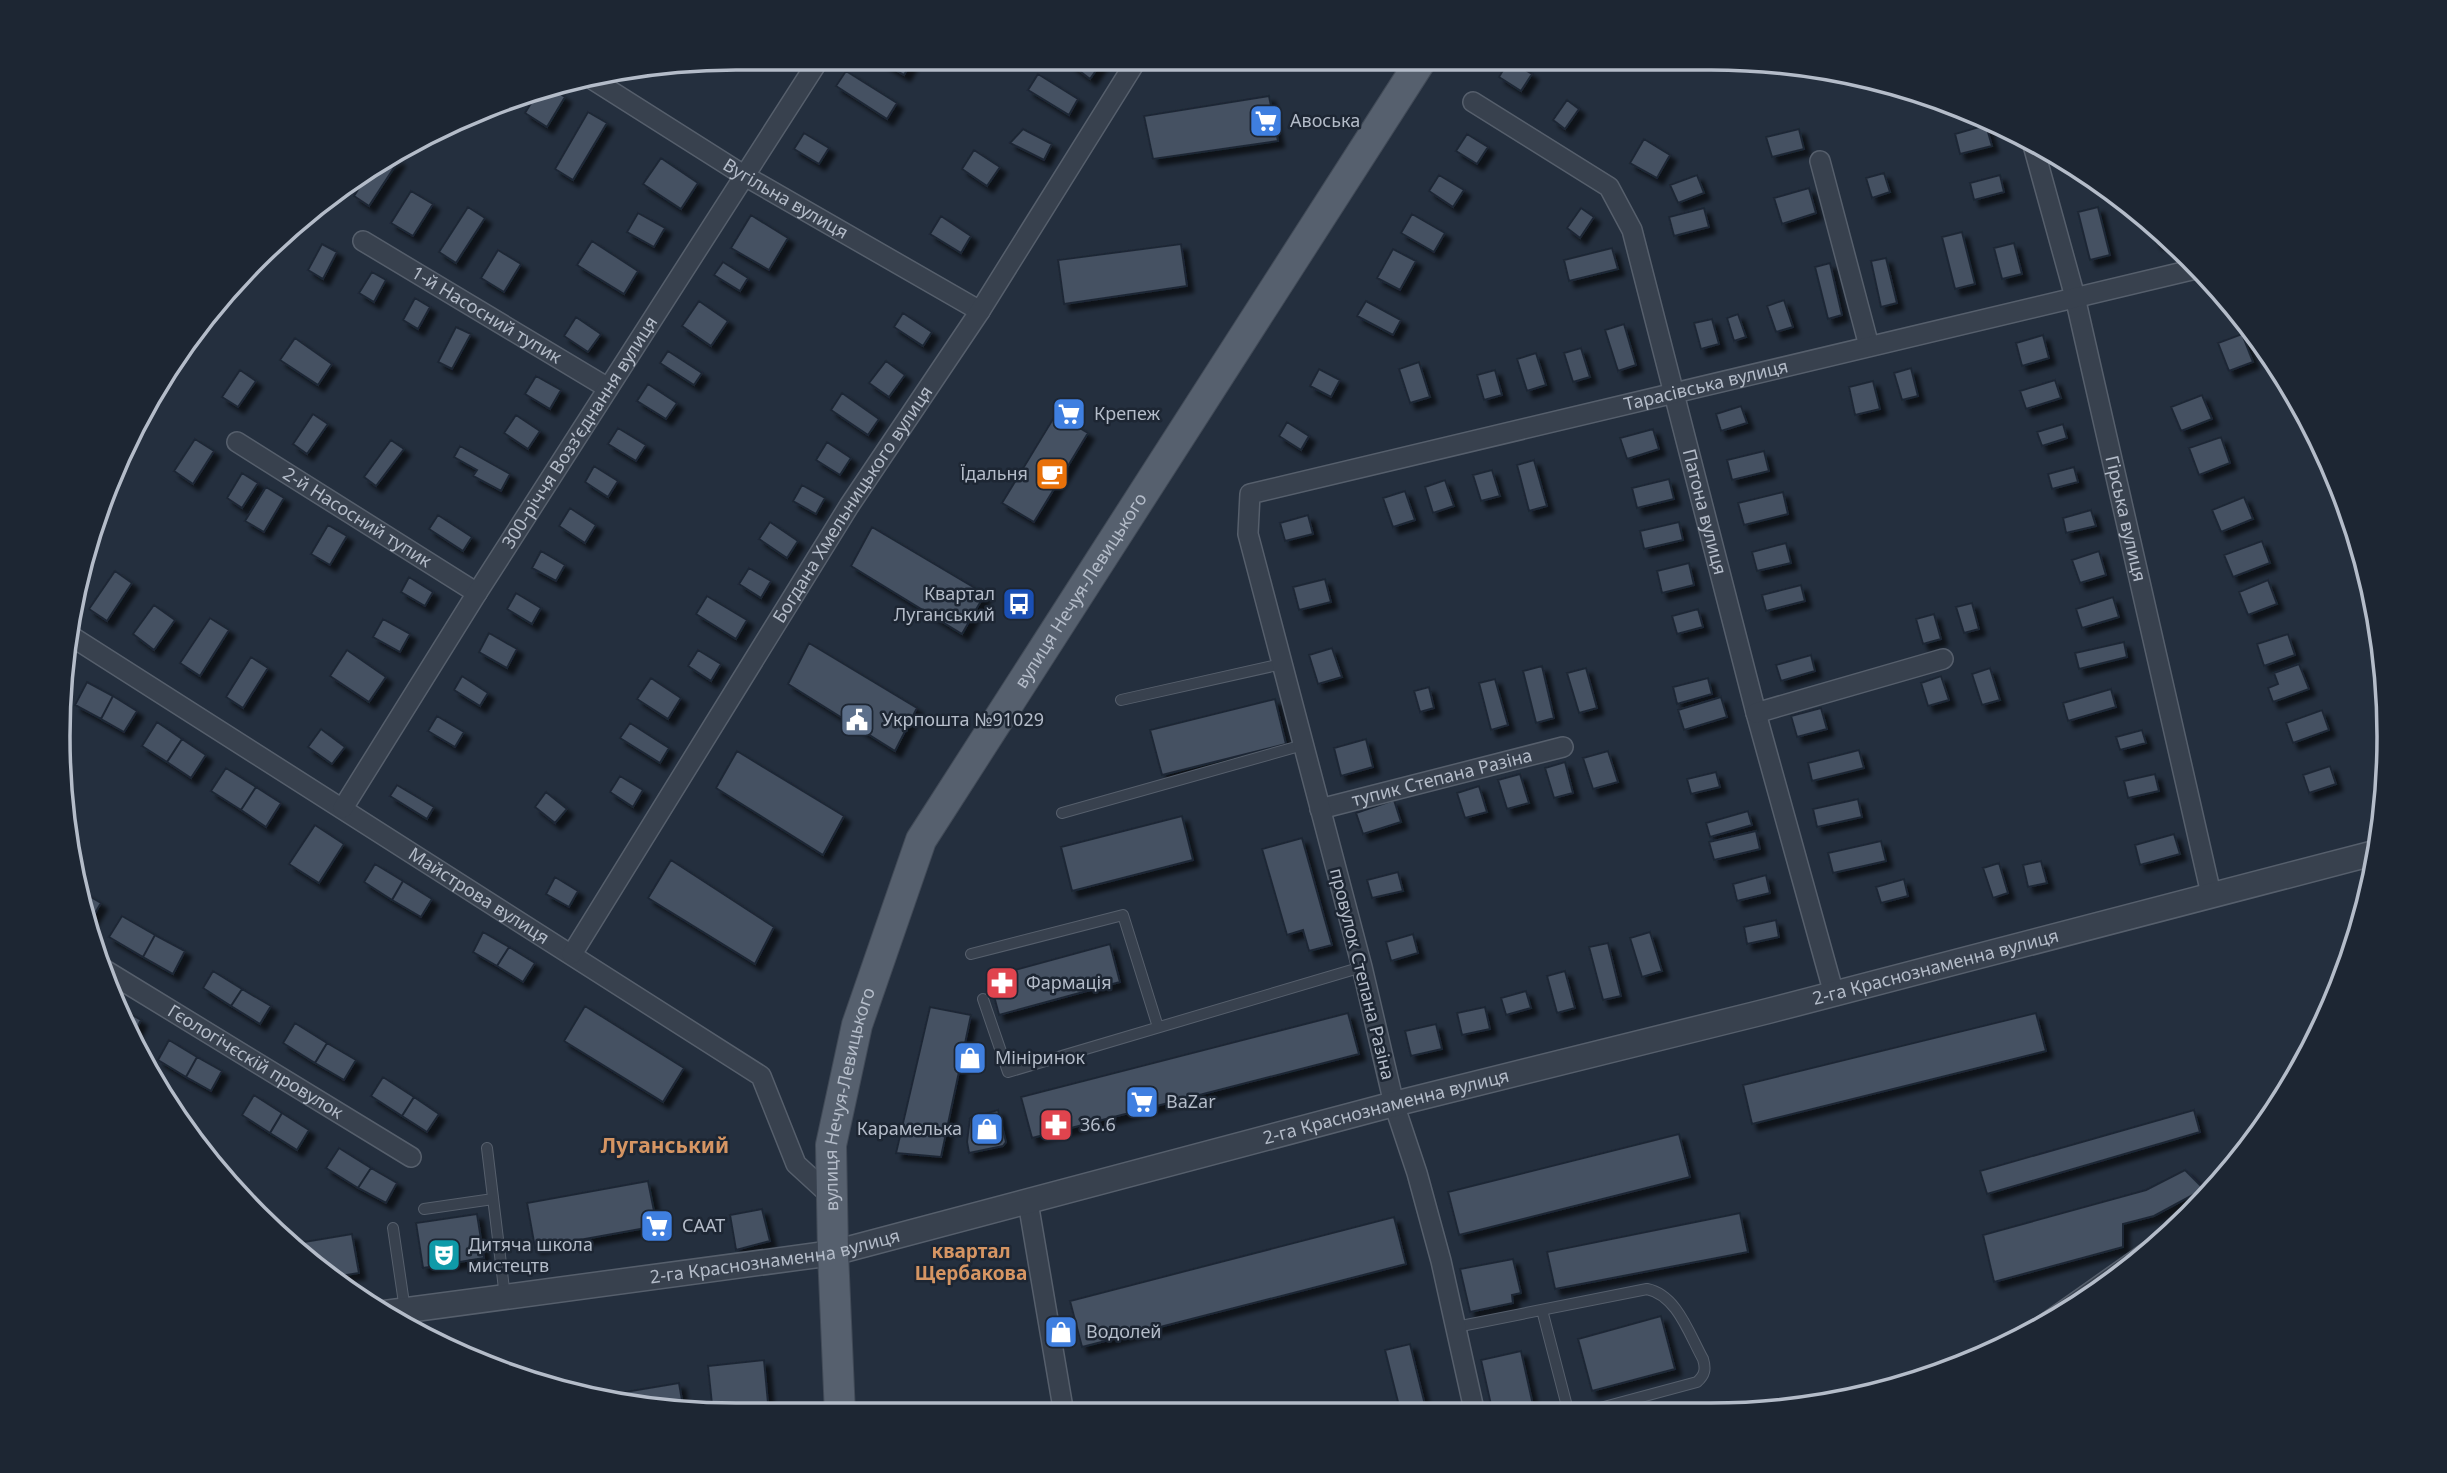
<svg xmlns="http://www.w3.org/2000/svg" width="2447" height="1473" font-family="'Noto Sans',sans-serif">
<defs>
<filter id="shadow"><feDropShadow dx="6" dy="6" stdDeviation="2" flood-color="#0009"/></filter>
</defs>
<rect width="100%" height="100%" fill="#242f3e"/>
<path fill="#455162" stroke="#1f2835" stroke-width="2" filter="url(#shadow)" d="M876 58H914L904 75Z
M1063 58H1097L1102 62 1090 79Z
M1509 60 1532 74 1521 91 1499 77Z
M846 71 897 103 887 119 836 86Z
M1038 74 1078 99 1069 115 1028 90Z
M551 88 565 97 547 127 525 113 539 90Z
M1269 96 1278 141 1153 159 1144 116Z
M1567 100 1579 109 1565 129 1553 120Z
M588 112 607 123 573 180 555 169Z
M1986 125 1992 146 1960 154 1955 134Z
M1023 129 1052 144 1044 160 1010 143Z
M1799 129 1804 149 1772 157 1766 137Z
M804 133 829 148 819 164 794 149Z
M1467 134 1488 147 1477 164 1456 151Z
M1644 139 1670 155 1657 178 1630 163Z
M974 150 1000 167 987 186 962 169Z
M661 158 698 183 681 209 643 184Z
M396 159 399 160 369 206 354 196 367 175Z
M1884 173 1890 192 1872 198 1866 178Z
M1439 175 1464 190 1453 207 1429 191Z
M1697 175 1704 193 1678 203 1670 185Z
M2000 175 2004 192 1974 200 1970 183Z
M1809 188 1816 213 1782 224 1774 198Z
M411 191 433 204 413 236 391 223Z
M468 207 485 218 456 263 439 252Z
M2098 207 2110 255 2090 260 2078 212Z
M1581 208 1594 217 1580 238 1567 228Z
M1704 208 1709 227 1674 236 1669 217Z
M638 213 665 228 654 247 627 232Z
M1412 214 1445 233 1434 252 1401 233Z
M751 215 788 238 769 270 731 248Z
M941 216 971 236 961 253 930 234Z
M2152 225 2170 240 2156 243Z
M1962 232 1975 284 1955 289 1942 237Z
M592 241 638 271 624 294 577 265Z
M2014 243 2022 274 2002 279 1994 248Z
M322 244 337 252 323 279 308 270Z
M1181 244 1187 286 1064 304 1058 260Z
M1612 248 1618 269 1569 281 1564 260Z
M1393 249 1416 261 1400 290 1377 278Z
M498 250 521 264 504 292 481 278Z
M1886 258 1897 303 1881 307 1871 261Z
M723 262 748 278 740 291 714 275Z
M1830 263 1842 315 1828 319 1815 267Z
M372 272 386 280 374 302 359 293Z
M415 298 430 307 418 329 403 320Z
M1784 300 1793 327 1776 332 1767 306Z
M699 301 728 321 711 346 682 326Z
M1366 301 1401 320 1393 335 1357 316Z
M903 313 932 332 923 346 894 327Z
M1738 314 1746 337 1734 341 1727 318Z
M576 317 601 334 588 352 564 336Z
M1712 319 1719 344 1701 349 1694 323Z
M1624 324 1636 365 1618 371 1605 330Z
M456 327 471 334 452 369 438 362Z
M2242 334 2253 362 2229 371 2218 343Z
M2043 335 2049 358 2022 366 2016 343Z
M295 338 332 364 318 385 280 360Z
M1581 348 1590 377 1573 382 1564 353Z
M668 351 702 373 694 385 660 363Z
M1536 353 1546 385 1527 391 1517 359Z
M886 361 905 375 889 397 869 383Z
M1419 362 1430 397 1410 403 1399 369Z
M1911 368 1918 396 1902 400 1894 373Z
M1319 369 1340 380 1331 397 1310 386Z
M240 370 256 381 238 407 222 397Z
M1495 370 1502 395 1484 400 1477 375Z
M536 376 561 390 550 409 525 394Z
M2055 380 2061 398 2026 409 2020 391Z
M1873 381 1880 409 1855 415 1849 387Z
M648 384 677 403 666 419 637 401Z
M842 393 879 419 868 435 831 410Z
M2202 395 2212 419 2181 431 2171 407Z
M1741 406 1747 423 1721 431 1716 414Z
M313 414 328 424 307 454 293 444Z
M1056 414 1088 433 1034 522 1002 503Z
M516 415 540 431 528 449 504 433Z
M1287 422 1309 436 1301 450 1279 436Z
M2063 424 2067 438 2042 446 2037 432Z
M618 428 646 445 636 461 608 444Z
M1653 429 1659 449 1627 459 1620 438Z
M2221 437 2230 463 2199 475 2189 448Z
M195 439 214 451 193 484 174 471Z
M391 440 404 449 376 486 364 477Z
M827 442 851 458 840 475 816 460Z
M460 446 510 474 501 491 473 476 477 470 454 457Z
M1764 451 1769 471 1732 480 1727 460Z
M1534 460 1547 506 1529 511 1517 465Z
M594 466 618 481 608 497 585 482Z
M2074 467 2078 482 2052 489 2048 474Z
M1492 470 1500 496 1481 501 1473 475Z
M242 473 258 483 242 508 227 498Z
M1669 479 1674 499 1637 508 1632 488Z
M1445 480 1454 506 1433 513 1425 487Z
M802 485 825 498 816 514 793 501Z
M266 487 284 498 264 532 245 521Z
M1405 491 1415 520 1393 527 1383 498Z
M1783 492 1788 514 1744 525 1738 503Z
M2244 497 2253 519 2221 532 2212 510Z
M570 508 596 525 585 543 559 526Z
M2091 510 2096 526 2066 533 2063 518Z
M438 515 472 537 463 551 429 529Z
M1308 515 1313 534 1285 541 1280 523Z
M770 522 798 541 787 558 759 539Z
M1679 522 1683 540 1644 549 1640 531Z
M328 525 347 536 330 565 311 554Z
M872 527 985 594 962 634 851 566Z
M2262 541 2270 563 2233 577 2224 555Z
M1786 543 1791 563 1757 571 1752 552Z
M541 551 565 565 556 581 532 568Z
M2099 551 2106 575 2080 583 2072 560Z
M1689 563 1694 585 1662 593 1657 571Z
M749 568 771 581 761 598 739 584Z
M115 571 132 583 107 621 89 609Z
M409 577 433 592 425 606 401 592Z
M1325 579 1331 602 1299 610 1293 587Z
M2268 580 2277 604 2248 615 2239 592Z
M1801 585 1805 601 1766 611 1762 595Z
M516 593 541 608 532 624 507 609Z
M707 596 747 620 736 639 696 614Z
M2113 597 2119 617 2082 628 2076 609Z
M1972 603 1979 629 1964 633 1956 607Z
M154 605 175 620 154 650 133 634Z
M1698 609 1703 627 1677 634 1672 616Z
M1934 614 1941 639 1923 644 1916 619Z
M210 618 229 630 200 676 180 663Z
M383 619 410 634 400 652 373 637Z
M489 633 517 649 507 668 479 652Z
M2288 634 2295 655 2264 666 2257 644Z
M2124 642 2127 657 2079 669 2075 653Z
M809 643 917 708 895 751 788 684Z
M1332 648 1342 677 1318 684 1309 655Z
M347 650 386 677 369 702 330 676Z
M698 650 721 664 711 681 688 666Z
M1811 655 1815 671 1781 681 1776 665Z
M251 657 268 668 243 708 226 697Z
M2299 664 2309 689 2273 702 2268 688 2278 684 2274 673Z
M1542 666 1554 718 1536 723 1523 671Z
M1586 668 1597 708 1579 713 1567 673Z
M1990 668 2000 700 1982 705 1972 674Z
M462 676 488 693 480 706 454 690Z
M1941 676 1949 700 1928 706 1921 683Z
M651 678 681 698 668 719 637 699Z
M1708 678 1712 694 1677 704 1673 687Z
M1495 679 1508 725 1491 730 1479 683Z
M87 682 113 696 101 719 75 705Z
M1429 687 1434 708 1420 712 1414 691Z
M2111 689 2116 707 2068 721 2063 703Z
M113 696 137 711 124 732 101 719Z
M1721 697 1727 717 1684 730 1678 710Z
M1275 699 1286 744 1162 775 1150 730Z
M1821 708 1827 729 1797 737 1791 716Z
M2322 710 2329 730 2293 743 2286 723Z
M437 716 464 732 455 747 428 731Z
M157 722 182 739 167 762 142 746Z
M630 723 669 748 660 763 620 738Z
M321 729 345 747 332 764 308 747Z
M2142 730 2146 743 2120 750 2116 737Z
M182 739 206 755 191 778 167 762Z
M1366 739 1373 767 1341 776 1334 748Z
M1859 750 1864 768 1812 781 1808 763Z
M737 751 844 816 823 855 716 788Z
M1608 751 1618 782 1593 789 1583 758Z
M1565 762 1573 793 1554 798 1545 768Z
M2330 766 2336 784 2309 793 2303 775Z
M226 768 256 787 241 810 211 791Z
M1716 772 1720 787 1691 794 1687 779Z
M1520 774 1529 803 1507 809 1498 780Z
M2155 774 2159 791 2128 798 2124 781Z
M620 776 643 790 633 807 610 792Z
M397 785 434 807 427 819 390 796Z
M1479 786 1487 812 1465 818 1457 793Z
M256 787 281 803 266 827 241 810Z
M546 792 567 809 555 823 535 807Z
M1858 799 1862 817 1817 827 1813 809Z
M1394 800 1401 822 1363 834 1356 813Z
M1748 811 1752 825 1710 837 1706 823Z
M1182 816 1193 860 1072 891 1061 847Z
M315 825 344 844 319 883 289 864Z
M1756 831 1760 849 1714 860 1709 842Z
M2174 834 2180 854 2140 865 2135 845Z
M1302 838 1332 945 1309 951 1303 930 1287 935 1262 849Z
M1881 841 1886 861 1833 873 1828 853Z
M671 860 774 927 755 964 648 898Z
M2041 861 2047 883 2028 887 2023 865Z
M1999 863 2008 893 1993 898 1983 868Z
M375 864 403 881 392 900 364 882Z
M1398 872 1403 891 1372 898 1367 880Z
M1766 875 1770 893 1737 901 1733 884Z
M555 877 578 891 569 907 546 894Z
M1904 879 1908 896 1881 903 1876 887Z
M403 881 432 899 421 917 392 900Z
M84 893 101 903 91 920 88 918Z
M122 916 155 935 143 957 109 937Z
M1776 920 1779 937 1747 944 1744 927Z
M483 932 509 947 497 966 473 952Z
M1650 932 1662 971 1642 977 1630 938Z
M1413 934 1418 953 1391 961 1386 942Z
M155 935 185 951 173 974 143 957Z
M1608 943 1621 996 1603 1000 1589 947Z
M1110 944 1120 982 999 1015 989 977Z
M509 947 535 963 523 982 497 966Z
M213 971 242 989 231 1006 203 988Z
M1565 971 1575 1008 1557 1013 1547 976Z
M242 989 271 1006 260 1024 231 1006Z
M1526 991 1531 1008 1506 1015 1501 998Z
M585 1006 684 1068 663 1102 564 1041Z
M930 1007 971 1015 941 1157 896 1153Z
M1485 1007 1490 1029 1462 1035 1457 1013Z
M123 1010 141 1020 135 1032Z
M1348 1013 1359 1054 1032 1138 1021 1097Z
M2036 1013 2046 1051 1752 1124 1743 1085Z
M295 1023 327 1043 315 1063 283 1043Z
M1436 1024 1442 1049 1411 1056 1405 1031Z
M169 1040 197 1057 186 1077 158 1060Z
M327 1043 356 1060 344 1080 315 1063Z
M197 1057 222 1071 211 1091 186 1077Z
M383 1077 414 1097 402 1116 371 1096Z
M254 1095 282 1113 270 1133 242 1115Z
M414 1097 439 1114 427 1132 402 1116Z
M998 1110 1006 1142 1003 1146 969 1153 967 1142 970 1118Z
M2194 1110 2200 1132 1987 1194 1980 1171Z
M282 1113 309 1130 297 1150 270 1133Z
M1679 1134 1690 1177 1459 1235 1448 1192Z
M339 1148 371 1168 358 1188 326 1168Z
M371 1168 397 1183 386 1203 358 1188Z
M2185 1170 2204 1189 2154 1216 2123 1224V1247L1994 1282 1983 1235 2146 1190Z
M648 1181 657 1226 535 1248 527 1203Z
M762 1209 770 1241 736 1250 730 1215Z
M1740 1213 1748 1252 1555 1289 1547 1252Z
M477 1214 484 1258 423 1268 416 1223Z
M1394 1217 1406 1264 1082 1347 1070 1301Z
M352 1234 359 1273 334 1277 298 1243Z
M1513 1259 1521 1293 1512 1295 1513 1303 1470 1312 1460 1269Z
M1661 1316 1675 1369 1592 1391 1578 1339Z
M1410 1344 1427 1413 1425 1414H1401L1385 1350Z
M1521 1351 1535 1414H1493L1481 1360Z
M764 1360 769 1414H713L708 1366Z
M679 1383 684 1412 601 1396Z
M1717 1403 1719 1414H1674V1412Z"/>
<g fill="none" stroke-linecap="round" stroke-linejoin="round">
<defs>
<path id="service" d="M1121 700 1282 664
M1062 813 1303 745
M971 954 1123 915 1158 1027
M983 999 1008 1072 1362 967
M487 1148 505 1297
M424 1209 493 1199
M393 1228 405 1310
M1542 1310 1569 1414
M1456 1327 1647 1289C1677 1295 1689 1334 1703 1359 1706 1369 1705 1375 1697 1382L1578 1414"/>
<g id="minor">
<path id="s1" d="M595 81 745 176 980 311"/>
<path id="s2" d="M1473 102 1609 187 1632 230 1756 713 1834 994"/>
<path id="s3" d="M2033 145 2075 297 2211 894"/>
<path d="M1820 161 1869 346"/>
<path id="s4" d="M363 241 608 388"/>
<path id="s5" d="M237 442 477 593"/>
<path id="s6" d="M74 638 761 1076 796 1164 832 1197"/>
<path d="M1756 713 1943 659"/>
<path id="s7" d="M343 808 477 593 820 58"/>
<path id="s8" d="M1320 809 1563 747"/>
<path id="s9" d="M572 954 849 506 980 311 1138 58"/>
<path id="s10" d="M100 967 411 1157"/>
<path d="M1028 1202 1064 1414"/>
<path d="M2035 1331 2163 1241"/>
<path id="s11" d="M1475 1414 1441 1261 1417 1173 1394 1104 1362 967 1248 534 1250 494 2200 268"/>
</g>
<g id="tertiary">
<path id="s12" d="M385 1313 833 1253 1394 1104 1768 1011 2378 852"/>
</g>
<g id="primary">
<path id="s13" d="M840 1414 833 1253 831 1145 857 1025 921 840 1422 59"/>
</g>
</defs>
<use href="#service" stroke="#565f6c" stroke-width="12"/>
<use href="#minor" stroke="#565f6c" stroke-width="22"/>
<use href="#tertiary" stroke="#565f6c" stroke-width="27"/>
<use href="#primary" stroke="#414a57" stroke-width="32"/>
<use href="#service" stroke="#38414e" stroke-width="10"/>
<use href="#minor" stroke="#38414e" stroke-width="19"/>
<use href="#tertiary" stroke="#38414e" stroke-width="24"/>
<use href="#primary" stroke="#56606e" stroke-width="30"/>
</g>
<defs>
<symbol id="supermarket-square" viewBox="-11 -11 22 22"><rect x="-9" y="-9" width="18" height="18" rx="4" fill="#3f7fe0" stroke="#1d2633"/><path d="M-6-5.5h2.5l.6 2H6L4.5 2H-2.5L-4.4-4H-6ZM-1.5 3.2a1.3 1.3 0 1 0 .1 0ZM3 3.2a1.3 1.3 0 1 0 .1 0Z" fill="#fff"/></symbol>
<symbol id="cafe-square" viewBox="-11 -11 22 22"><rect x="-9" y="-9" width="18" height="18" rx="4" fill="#e8710a" stroke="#1d2633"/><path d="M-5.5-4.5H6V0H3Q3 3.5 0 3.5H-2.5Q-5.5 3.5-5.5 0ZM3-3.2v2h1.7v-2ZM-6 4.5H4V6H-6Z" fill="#fff"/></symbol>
<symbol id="bus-square" viewBox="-11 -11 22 22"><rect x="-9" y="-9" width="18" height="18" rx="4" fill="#1a4fb4" stroke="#1d2633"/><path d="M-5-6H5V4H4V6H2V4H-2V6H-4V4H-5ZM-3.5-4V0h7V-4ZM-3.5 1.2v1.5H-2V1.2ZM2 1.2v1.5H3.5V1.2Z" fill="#fff"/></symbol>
<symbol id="civic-square" viewBox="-11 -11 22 22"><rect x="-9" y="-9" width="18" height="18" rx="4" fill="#5c6f8a" stroke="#1d2633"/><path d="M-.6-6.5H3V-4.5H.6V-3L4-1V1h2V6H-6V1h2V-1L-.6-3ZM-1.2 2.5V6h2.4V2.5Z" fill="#fff"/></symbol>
<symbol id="pharmacy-square" viewBox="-11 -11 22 22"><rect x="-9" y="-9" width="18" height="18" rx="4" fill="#e0444e" stroke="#1d2633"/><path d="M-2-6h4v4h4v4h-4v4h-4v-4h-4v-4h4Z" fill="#fff"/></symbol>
<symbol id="shop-square" viewBox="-11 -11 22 22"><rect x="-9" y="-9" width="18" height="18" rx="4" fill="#3f7fe0" stroke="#1d2633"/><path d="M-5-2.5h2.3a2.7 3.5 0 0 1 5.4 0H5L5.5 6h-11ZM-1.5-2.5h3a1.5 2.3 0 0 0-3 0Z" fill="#fff"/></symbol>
<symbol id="theatre-square" viewBox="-11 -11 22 22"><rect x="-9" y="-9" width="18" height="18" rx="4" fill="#0f9aa8" stroke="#1d2633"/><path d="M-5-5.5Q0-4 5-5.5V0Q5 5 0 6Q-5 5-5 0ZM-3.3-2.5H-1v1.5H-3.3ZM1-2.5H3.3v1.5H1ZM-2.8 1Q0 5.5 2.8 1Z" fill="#fff"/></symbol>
</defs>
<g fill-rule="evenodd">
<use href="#supermarket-square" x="1247" y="102" width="38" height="38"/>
<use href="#supermarket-square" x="1050" y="395" width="38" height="38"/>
<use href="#cafe-square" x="1033" y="455" width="38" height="38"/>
<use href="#bus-square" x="1000" y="585" width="38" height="38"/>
<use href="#civic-square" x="838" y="701" width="38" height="38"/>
<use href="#pharmacy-square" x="983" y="964" width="38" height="38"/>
<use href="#shop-square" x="951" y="1039" width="38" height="38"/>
<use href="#supermarket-square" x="1123" y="1083" width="38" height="38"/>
<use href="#pharmacy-square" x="1037" y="1106" width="38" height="38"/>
<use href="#shop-square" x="968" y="1110" width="38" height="38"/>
<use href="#supermarket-square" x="638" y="1207" width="38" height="38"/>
<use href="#theatre-square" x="425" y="1236" width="38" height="38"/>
<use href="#shop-square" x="1042" y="1313" width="38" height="38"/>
</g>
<g text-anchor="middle" stroke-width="5" stroke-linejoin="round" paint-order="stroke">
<g font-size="18" fill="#b4bcc9" stroke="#1d2633" text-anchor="start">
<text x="1290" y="127">Авоська</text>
<text x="1094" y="420">Крепеж</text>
<text x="1028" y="480" text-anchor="end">Їдальня</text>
<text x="995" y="600" text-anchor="end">Квартал<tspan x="995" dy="21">Луганський</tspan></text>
<text x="882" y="726">Укрпошта №91029</text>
<text x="1026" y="989">Фармація</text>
<text x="995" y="1064">Мініринок</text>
<text x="1166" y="1108">BaZar</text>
<text x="1080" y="1131">36.6</text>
<text x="962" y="1135" text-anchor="end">Карамелька</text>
<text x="682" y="1232">СААТ</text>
<text x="468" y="1251">Дитяча школа<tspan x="468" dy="21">мистецтв</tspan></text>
<text x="1086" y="1338">Водолей</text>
</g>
<g font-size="18" fill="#b4bcc9" stroke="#1d2633">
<text dy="6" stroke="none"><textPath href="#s1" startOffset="224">Вугільна вулиця</textPath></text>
<text dy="6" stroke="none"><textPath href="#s4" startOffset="144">1-й Насосний тупик</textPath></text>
<text dy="6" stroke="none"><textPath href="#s11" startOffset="1418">Тарасівська вулиця</textPath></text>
<text dy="6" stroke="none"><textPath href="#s7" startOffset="444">300-річчя Возз’єднання вулиця</textPath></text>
<text dy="6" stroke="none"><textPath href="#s9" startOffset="530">Богдана Хмельницького вулиця</textPath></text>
<text dy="6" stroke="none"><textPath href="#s2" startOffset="500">Патона вулиця</textPath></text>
<text dy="6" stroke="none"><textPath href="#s5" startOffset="142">2-й Насосний тупик</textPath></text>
<text dy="6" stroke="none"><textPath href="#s3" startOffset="385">Гірська вулиця</textPath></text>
<text dy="6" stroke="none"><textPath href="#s13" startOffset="884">вулиця Нечуя-Левицького</textPath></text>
<text dy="6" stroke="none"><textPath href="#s8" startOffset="126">тупик Степана Разіна</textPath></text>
<text dy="6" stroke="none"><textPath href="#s6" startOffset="480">Майстрова вулиця</textPath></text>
<text dy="6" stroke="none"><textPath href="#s12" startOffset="1591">2-га Краснознаменна вулиця</textPath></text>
<text transform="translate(1362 974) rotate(76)" y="6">провулок Степана Разіна</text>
<text dy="6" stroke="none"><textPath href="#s10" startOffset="182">Гєологічєскій провулок</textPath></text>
<text dy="6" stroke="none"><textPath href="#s13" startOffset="317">вулиця Нечуя-Левицького</textPath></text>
<text dy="6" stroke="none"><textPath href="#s12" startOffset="1024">2-га Краснознаменна вулиця</textPath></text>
<text dy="6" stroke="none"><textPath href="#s12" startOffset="394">2-га Краснознаменна вулиця</textPath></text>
</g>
<g font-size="19" font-weight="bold" fill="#d59563" stroke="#1d2633">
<text x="971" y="1258">квартал<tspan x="971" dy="22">Щербакова</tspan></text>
</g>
<g font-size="21" font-weight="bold" fill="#d59563" stroke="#1d2633">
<text x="665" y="1153">Луганський</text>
</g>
</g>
<path d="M0 0H2447V1473H0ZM736 70H1711A666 666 0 0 1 2377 736V737A666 666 0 0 1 1711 1403H736A666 666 0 0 1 70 737V736A666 666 0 0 1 736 70Z" fill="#1d2633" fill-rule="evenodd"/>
<path fill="none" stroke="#b4bcc9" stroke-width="3.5" d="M736 70H1711A666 666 0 0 1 2377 736V737A666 666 0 0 1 1711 1403H736A666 666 0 0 1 70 737V736A666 666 0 0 1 736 70Z"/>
</svg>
